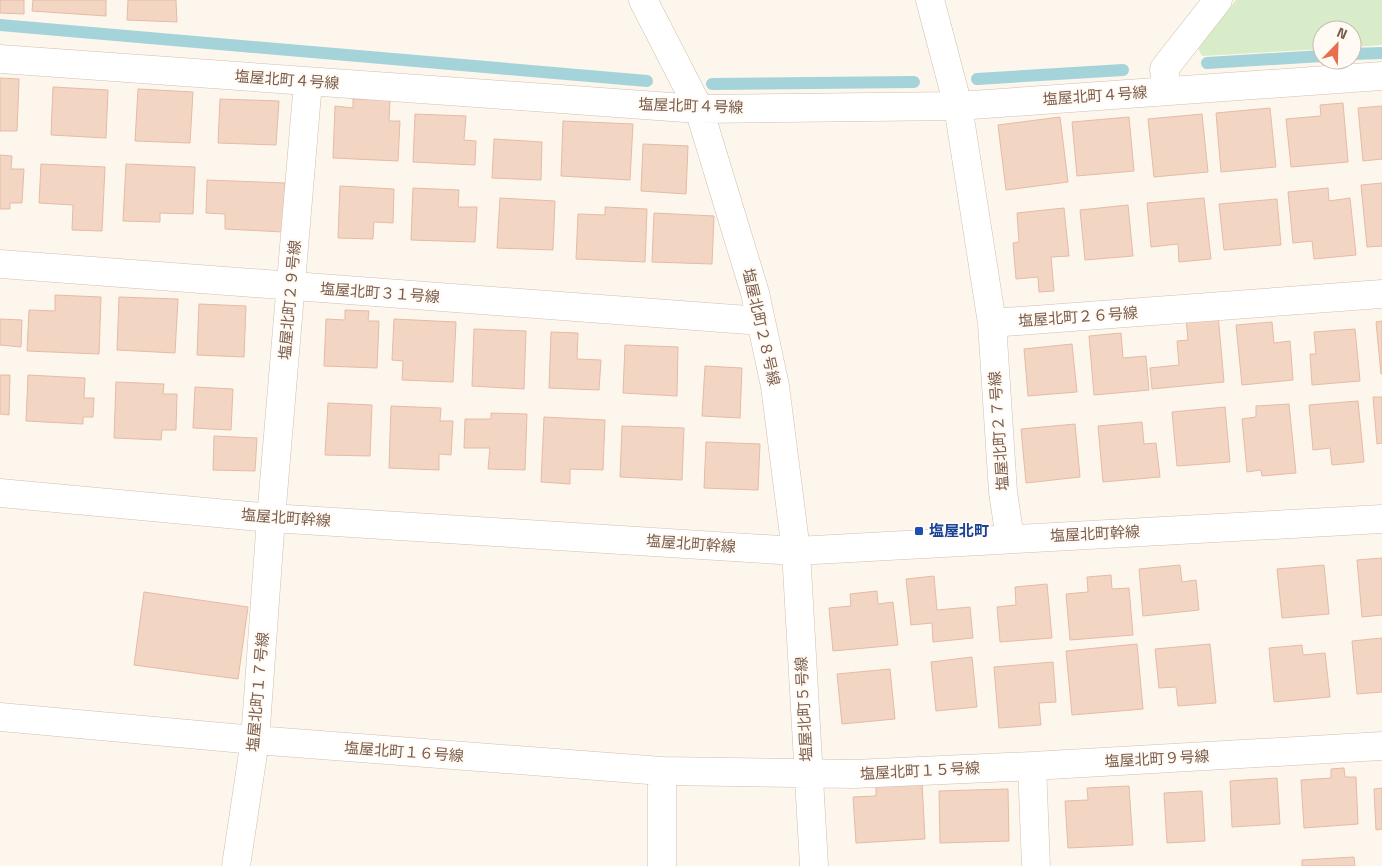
<svg xmlns="http://www.w3.org/2000/svg" width="1382" height="866" font-family="'Titillium Web','Noto Sans JP',sans-serif">
<rect width="100%" height="100%" fill="#fdf6ec"/>
<path fill="#d8ecc9" d="M1236 0H1382V45L1352 47V30H1322V49L1202 56 1198 48Z"/>
<g fill="none" stroke-linecap="round" stroke-linejoin="round">
<path stroke="#a5d3da" stroke-width="12" d="M0 25 647 81
M1352 54 1382 53
M1207 63 1322 56
M977 79 1123 70
M712 84 914 82"/>
</g>
<path fill="#f3d5c3" stroke="#e6bba3" d="M0 0H24V14L0 13Z
M33 0H106V16L32 11Z
M128 0H176L177 22 127 20Z
M0 78 19 79 17 131H0Z
M53 87 108 90 106 138 51 135Z
M138 89 193 92 190 143 135 141Z
M220 99 279 101 276 145 218 143Z
M353 99 390 100 389 121H400L398 161 333 158 335 106 353 108Z
M1343 103 1348 162 1291 167 1286 119 1321 116 1320 105Z
M1382 106V159L1363 161 1358 108Z
M1270 108 1276 167 1221 172 1216 113Z
M415 114 466 116 464 140 476 141 475 165 413 162Z
M1202 114 1208 172 1154 177 1148 119Z
M1060 117 1068 182 1006 190 998 125Z
M1129 117 1134 171 1077 176 1072 122Z
M563 121 633 124 630 180 561 176Z
M494 139 542 142 541 180 492 178Z
M643 144 688 146 686 194 641 191Z
M0 155 12 156 11 169H24L22 203H10V209H0Z
M41 164 105 167 102 231 72 230 73 205 39 203Z
M126 164 195 167 193 214 160 213V222L123 221Z
M207 180 285 183 283 232 225 229V214L206 213Z
M1382 183V246L1367 247 1361 185Z
M340 186 394 189 393 223 374 222 373 239 338 238Z
M413 188 459 190 458 207H477L475 242 411 240Z
M1328 188 1329 201 1350 198 1356 255 1314 259 1312 241 1293 243 1288 192Z
M500 198 555 201 553 250 497 248Z
M1204 198 1211 259 1179 262 1178 244 1151 247 1147 203Z
M1277 199 1281 245 1224 250 1219 204Z
M1128 205 1133 256 1085 260 1080 210Z
M605 207 647 209 645 262 576 259 578 214 605 215Z
M1064 208 1069 256 1051 257 1054 291 1039 292 1038 277 1016 279 1013 243 1019 242 1017 213Z
M654 213 714 216 712 264 652 262Z
M55 295 101 297 99 354 27 351 29 310 55 311Z
M119 297 178 299 175 353 117 350Z
M199 304 246 306 244 357 197 355Z
M345 310 369 311 368 321H379L377 368 324 366 326 319 345 320Z
M1218 315 1224 382 1152 389 1150 368 1179 365 1177 341 1188 340 1186 318Z
M0 319 22 320 21 347 0 345Z
M394 319 456 322 453 382 402 380 403 361 392 360Z
M1382 321V374H1381L1376 322Z
M1272 322 1274 343 1290 341 1293 380 1242 385 1236 325Z
M474 329 526 331 524 389 472 386Z
M1355 329 1360 381 1312 385 1310 354H1316L1314 332Z
M551 332 578 333 577 359 601 360 599 390 549 388Z
M1121 333 1123 358 1146 356 1149 390 1094 395 1089 336Z
M1072 344 1077 392 1028 396 1024 349Z
M625 345 678 347 677 396 623 393Z
M705 366 742 368 740 418 702 416Z
M0 375H10L9 415 0 414Z
M28 375 85 378 84 398H94L93 417H83V424L26 421Z
M116 382 164 384 163 394H177L176 430H162L161 440 114 438Z
M195 387 233 389 231 430 193 428Z
M1373 397H1382V443L1377 444Z
M1358 401 1364 462 1332 465 1330 448 1313 450 1309 405Z
M328 403 372 405 370 456 325 455Z
M1289 404 1296 473 1262 476 1261 470 1247 472 1242 419 1256 417V406Z
M391 406 441 408 440 421H453L451 455 439 454V470L389 468Z
M1225 407 1230 462 1177 466 1172 412Z
M491 413 527 414 525 470 488 469 490 448H464L465 419H491Z
M544 417 605 420 603 470 570 469V484L541 482Z
M1142 422 1144 444 1156 443 1160 477 1103 482 1098 426Z
M1075 424 1080 477 1026 483 1021 429Z
M622 426 684 428 682 480 620 477Z
M214 436 257 438 255 471 213 470Z
M706 442 760 444 758 490 704 488Z
M1382 558V615L1362 617 1357 560Z
M1180 565 1182 582 1196 580 1199 610 1143 616 1139 569Z
M1324 565 1329 614 1282 618 1277 569Z
M1111 575 1112 589 1129 588 1133 635 1070 640 1066 594 1088 592 1087 577Z
M934 576 937 610 970 607 973 638 933 642 932 623 911 625 906 579Z
M1047 584 1052 638 1000 642 997 607 1016 605 1015 587Z
M877 591 878 604 893 602 898 645 833 651 829 608 851 606 850 594Z
M144 592 248 607 238 679 134 665Z
M1382 638V692L1357 694 1352 641Z
M1137 644 1143 709 1072 715 1066 651Z
M1210 644 1216 703 1178 706 1176 687 1159 688 1155 649Z
M1302 645 1303 655 1325 653 1330 697 1274 702 1269 648Z
M972 657 977 707 936 711 931 662Z
M1053 662 1056 702 1039 703 1041 725 999 728 994 667Z
M890 669 895 719 842 724 837 674Z
M1344 768 1345 777H1356L1358 824 1304 828 1301 780 1331 778V769Z
M1277 778 1280 824 1232 827 1230 781Z
M922 783 925 839 856 843 853 797 876 796V785Z
M1129 786 1133 845 1068 848 1065 801 1088 800 1087 788Z
M1382 788V829L1376 830 1374 789Z
M1008 789 1009 841 940 843 939 791Z
M1202 791 1205 841 1167 843 1164 793Z
M1354 857 1355 866H1302V860Z"/>
<g fill="none" stroke-linecap="round" stroke-linejoin="round">
<defs>
<path id="minor" d="M643 0 699 109 755 293 775 386 796 551 814 866
M930 0 958 106 992 323 1382 294
M0 59 699 109 958 106 1382 76
M1167 91 1164 69 1218 0
M0 264 761 321
M992 323 1003 492 1010 539
M0 717 255 740 662 771 854 774 1032 766
M236 866 255 740 271 518 308 82
M662 866V771
M1036 866 1032 766 1382 746"/>
<path id="tertiary" d="M0 493 271 518 796 551 1382 519"/>
</defs>
<use href="#minor" stroke="#d1beb0" stroke-width="29"/>
<use href="#tertiary" stroke="#d1beb0" stroke-width="29"/>
<use href="#minor" stroke="#fff" stroke-width="28"/>
<use href="#tertiary" stroke="#fff" stroke-width="28"/>
</g>
<rect fill="#1a4fb4" stroke="#fffaf3" stroke-width="2" x="914" y="526" width="10" height="10" rx="2.5"/>
<g text-anchor="middle" stroke-width="4" stroke-linejoin="round" paint-order="stroke">
<g font-size="15" fill="#7a5c4d" stroke="#fffaf3">
<text transform="translate(287 80) rotate(4)" y="5">塩屋北町４号線</text>
<text transform="translate(1095 96) rotate(-4)" y="5">塩屋北町４号線</text>
<text transform="translate(691 106) rotate(2)" y="5">塩屋北町４号線</text>
<text transform="translate(380 293) rotate(4)" y="5">塩屋北町３１号線</text>
<text transform="translate(290 300) rotate(-85)" y="5">塩屋北町２９号線</text>
<text transform="translate(1078 317) rotate(-4)" y="5">塩屋北町２６号線</text>
<text transform="translate(761 327) rotate(77)" y="5">塩屋北町２８号線</text>
<text transform="translate(999 431) rotate(-94)" y="5">塩屋北町２７号線</text>
<text transform="translate(286 518) rotate(4)" y="5">塩屋北町幹線</text>
<text transform="translate(1095 534) rotate(-3)" y="5">塩屋北町幹線</text>
<text transform="translate(691 544) rotate(4)" y="5">塩屋北町幹線</text>
<text transform="translate(258 692) rotate(-85)" y="5">塩屋北町１７号線</text>
<text transform="translate(804 709) rotate(-93)" y="5">塩屋北町５号線</text>
<text transform="translate(404 752) rotate(4)" y="5">塩屋北町１６号線</text>
<text transform="translate(1157 759) rotate(-3)" y="5">塩屋北町９号線</text>
<text transform="translate(920 771) rotate(-3)" y="5">塩屋北町１５号線</text>
</g>
<g font-size="15" font-weight="bold" fill="#164399" stroke="#fffaf3" text-anchor="start">
<text x="929" y="536">塩屋北町</text>
</g>
</g>
<g transform="translate(1337 45) rotate(23)"><circle r="24" fill="#fffaf3" stroke="#cabbb1"/>
<path d="M0-4L9 19L0 12L-9 19Z" fill="#e76f51"/>
<text y="-8" font-size="14" font-weight="bold" text-anchor="middle" fill="#7a5c4d">N</text>
</g>
</svg>
